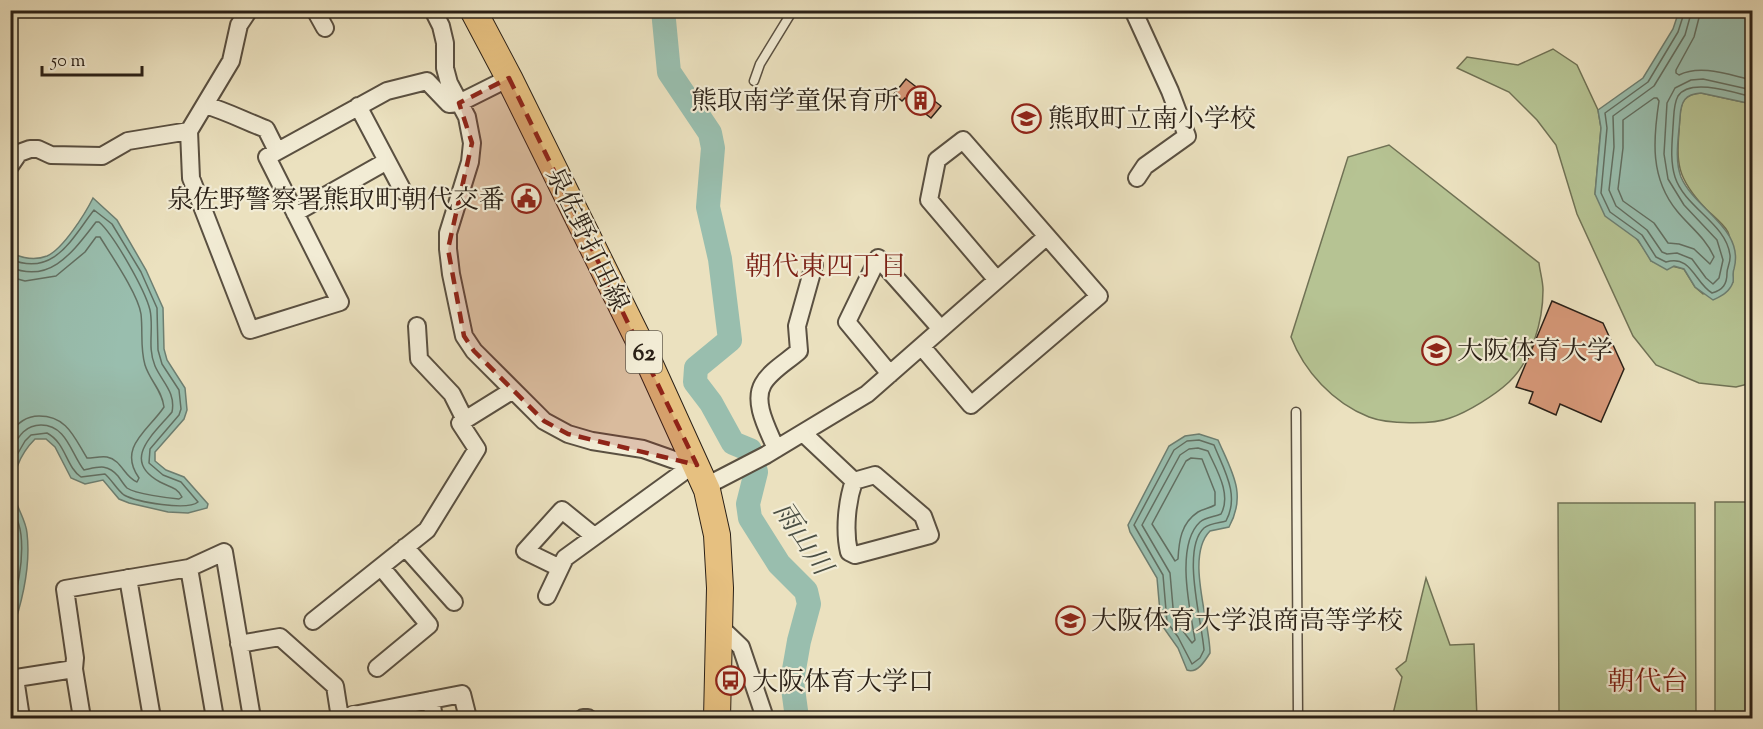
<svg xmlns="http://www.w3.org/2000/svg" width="1763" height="729" font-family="'Sorts Mill Goudy','Noto Serif JP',serif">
<rect width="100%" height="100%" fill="#ebe1bf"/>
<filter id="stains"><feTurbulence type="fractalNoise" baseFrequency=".00333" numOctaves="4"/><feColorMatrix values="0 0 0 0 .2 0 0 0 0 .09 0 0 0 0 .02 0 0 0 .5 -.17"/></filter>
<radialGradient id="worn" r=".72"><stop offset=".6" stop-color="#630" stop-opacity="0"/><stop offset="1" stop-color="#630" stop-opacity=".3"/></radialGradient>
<path fill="#b6c393" stroke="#707255" stroke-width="1.5" d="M1553 49 1577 65 1598 110 1601 128 1595 194C1614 215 1639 236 1651 261L1684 269 1695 287 1703 294 1733 282C1733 272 1732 241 1728 232 1724 224 1712 215 1706 209 1673 174 1677 161 1680 116 1681 101 1685 94 1701 93L1752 104V383L1736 387 1699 383 1656 365 1633 336 1577 214 1556 145 1537 120 1509 92 1457 68 1467 57 1518 65Z
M1389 145 1539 263C1540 272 1543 281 1543 290 1543 321 1532 360 1509 382 1495 395 1468 412 1450 418 1432 425 1387 424 1369 417 1333 403 1304 371 1291 337L1348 157Z
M1715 502H1752V718H1715Z
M1558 503H1695L1696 713 1559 714Z
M1426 578 1450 645 1474 644 1477 718H1392L1402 677 1396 669 1406 661Z"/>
<path fill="#99beae" stroke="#6d7f72" stroke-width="1.5" d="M1679 11H1752V104L1701 93C1685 94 1681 101 1680 117 1679 136 1674 158 1681 177 1695 210 1745 228 1734 269 1732 273 1734 278 1733 282 1730 292 1721 296 1713 300L1695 287 1684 269 1674 266 1667 270 1651 261 1638 240 1605 216 1595 194 1601 128 1598 110 1643 78 1673 29Z
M93 198 117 220 146 270 163 308 164 349 167 360 185 388 187 410 184 419 155 452V461L166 470 184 477 208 504 207 508 188 513 168 512 129 503 119 499 103 480 85 484 71 478 55 447 46 439H35C20 454 10 476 15 498 18 510 26 521 27 533 31 567 22 603 11 634V253C22 258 34 261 47 256 63 249 85 214 93 198Z
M1199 434 1218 440C1232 472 1247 494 1229 527L1210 531C1185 556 1210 621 1210 653 1205 661 1197 674 1187 670L1178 648 1161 624 1157 578 1130 532 1128 525 1169 446 1185 436Z"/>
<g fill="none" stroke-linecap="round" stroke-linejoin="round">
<path stroke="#626f62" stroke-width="1.5" d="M1685 10 1678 32 1648 82 1605 113 1607 128 1601 193 1610 212 1642 235 1656 257 1666 262C1691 254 1695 283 1712 293 1723 290 1727 284 1727 273 1727 267 1731 262 1730 255 1726 223 1685 208 1675 177 1670 161 1672 144 1673 127 1674 117 1673 105 1678 96 1690 77 1736 93 1752 97
M1692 10 1685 35 1654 86 1613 116 1614 147 1609 190 1616 206 1647 230 1662 252 1667 254 1677 253 1692 259 1706 278 1713 284 1719 278 1723 260 1717 240 1684 205 1668 179 1664 154 1667 103 1675 88 1691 80 1703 79 1752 90
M1701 10 1694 37 1676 70V73L1679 75C1701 64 1729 75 1752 80
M1654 98H1657L1659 101C1653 140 1650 178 1677 211 1689 226 1706 238 1714 257L1710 264 1694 249 1679 244 1668 243 1654 223 1623 201 1618 189 1623 148V120Z
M10 259C54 278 72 238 94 210L112 224 141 272 157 308 158 350 162 364 179 390 181 409 179 415 150 449 149 463 163 475 181 482 198 502C187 511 137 502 124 495 117 490 112 480 105 474L81 477C66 467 66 443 47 433L31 435 25 441 10 467
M10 267C51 285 74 250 96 222H99C114 235 145 290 150 310 154 329 147 347 155 366 162 382 176 392 172 412 154 434 120 460 160 482 169 487 177 487 182 497L179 499C168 498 136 494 127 488 124 485 121 480 118 476 107 463 98 467 84 470 71 454 67 425 41 425 24 425 18 438 10 451
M10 277 25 281 56 276 85 252 96 237H100C111 255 138 294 141 314 143 332 140 348 145 365 150 381 162 390 164 407 149 430 117 447 139 478L137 482C124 477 122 460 107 457 101 456 93 458 87 458 74 437 67 416 39 416 26 416 18 423 10 433
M1199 440 1214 445C1224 470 1240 495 1226 521 1219 523 1210 523 1204 528 1181 549 1202 622 1204 650L1200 658 1192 664 1178 637 1167 622 1163 575 1134 525 1174 450 1187 441Z
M1198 448 1208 451C1216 469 1232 494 1221 514 1214 517 1206 517 1200 522 1175 545 1190 610 1195 640L1192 643 1174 619 1170 573 1142 525 1180 455 1189 449Z
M1191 458 1202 459 1215 492V505C1210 508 1203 509 1198 512 1181 523 1179 541 1178 559L1175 561 1152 524 1186 461Z
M10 503C15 513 20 524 21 535 24 562 17 590 10 616"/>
<path stroke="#99beae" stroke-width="24" d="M663 10 669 72 710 133 713 148 708 207 720 259 730 340 696 368 695 382 711 403 733 443 750 450 756 472 748 504 750 518 779 564 806 591 809 604 799 641 792 681 797 718"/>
</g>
<path fill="#d59777" stroke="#2a2017" stroke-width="1.5" d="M906 79 941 106 931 118 905 98 902 101 894 94Z
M1552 301 1603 323 1624 369 1601 422 1560 404 1556 415 1529 403 1533 392 1516 387Z"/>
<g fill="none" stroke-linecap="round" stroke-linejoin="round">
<defs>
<path id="service" d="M754 81 760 64 793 10
M1296 412 1298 718"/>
<path id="minor" d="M315 10 325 28
M433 10 441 26 445 43V68L449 83 467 117 472 143 470 162 448 233V249L451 274 464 336 474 351 544 421 568 434 592 441 643 449 680 462 697 465
M1133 10 1170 91 1187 136 1145 166 1137 178
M205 105C226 111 245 121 266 129L277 151
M358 106 403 191
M189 131 191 178 250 330 340 302 267 157 387 91 427 81 449 104 459 103 509 78
M10 166 19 153 30 149H38L51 155 102 156 128 141 189 131 231 61 239 25 249 10
M295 213 387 161
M417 326 419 359 452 394 465 420
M922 347 971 405 1099 296 963 140 937 160 929 200 997 280
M890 374 847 322 878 258 941 329
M803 433 854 481C847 501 844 530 849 552L855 555 930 535 923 516 875 475 854 481
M776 449C769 431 752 403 763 384 770 371 788 361 799 351L797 326 814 265
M706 486 766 455 867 394 1046 237
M405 547 454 602
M189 568 215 718
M560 568 525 551 562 510 594 536
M128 578 152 718
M547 596 565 558 693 465
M313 621 427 530 477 449 460 423 513 390
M719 626 741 647 765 718
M239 644 280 637 335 686 340 718
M377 668 429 625 381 567
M74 669 75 658 65 589 189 568 224 552 252 718
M15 678 21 718
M10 679 74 669 82 718
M431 700 434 718
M338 718 462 694 468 718
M583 718H588"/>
<path id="tertiary" d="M354 716 355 718"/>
<path id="primary" d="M473 10 509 78 643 349 707 490 717 535 720 588 717 718"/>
</defs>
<use href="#service" stroke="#5a5041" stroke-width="11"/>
<use href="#minor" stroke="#5a5041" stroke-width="20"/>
<use href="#tertiary" stroke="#5a5041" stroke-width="22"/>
<use href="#primary" stroke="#2a2017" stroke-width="28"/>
<use href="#service" stroke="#f2ecd5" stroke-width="8"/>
<use href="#minor" stroke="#f2ecd5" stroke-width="16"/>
<use href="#tertiary" stroke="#f2ecd5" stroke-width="20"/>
<use href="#primary" stroke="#e6c080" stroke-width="26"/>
</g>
<path fill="#8f2418" fill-opacity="0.2" stroke="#8f2418" stroke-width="4.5" stroke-dasharray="12 8" stroke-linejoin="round" d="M509 78 697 465 568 434 544 421 474 351 464 336 448 249 472 143 459 103Z"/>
<defs>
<symbol id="building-ring" viewBox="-11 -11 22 22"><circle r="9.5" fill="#f2ecd5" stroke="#8f2418" stroke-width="1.5"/><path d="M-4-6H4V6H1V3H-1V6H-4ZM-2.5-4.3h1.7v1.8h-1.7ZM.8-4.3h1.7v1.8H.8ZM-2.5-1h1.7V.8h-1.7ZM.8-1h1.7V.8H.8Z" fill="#8f2418"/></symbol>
<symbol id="school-ring" viewBox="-11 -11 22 22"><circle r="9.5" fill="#f2ecd5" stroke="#8f2418" stroke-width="1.5"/><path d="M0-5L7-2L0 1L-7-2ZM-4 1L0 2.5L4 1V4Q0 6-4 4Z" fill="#8f2418"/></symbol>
<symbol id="civic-ring" viewBox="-11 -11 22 22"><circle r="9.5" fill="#f2ecd5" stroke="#8f2418" stroke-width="1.5"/><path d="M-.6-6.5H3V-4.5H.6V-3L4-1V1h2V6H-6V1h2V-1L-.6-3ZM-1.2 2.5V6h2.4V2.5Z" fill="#8f2418"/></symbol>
<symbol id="university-ring" viewBox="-11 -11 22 22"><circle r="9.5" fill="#f2ecd5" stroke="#8f2418" stroke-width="1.5"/><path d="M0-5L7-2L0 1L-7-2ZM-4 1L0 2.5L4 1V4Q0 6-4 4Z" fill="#8f2418"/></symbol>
<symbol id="bus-ring" viewBox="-11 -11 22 22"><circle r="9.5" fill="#f2ecd5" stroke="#8f2418" stroke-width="1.5"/><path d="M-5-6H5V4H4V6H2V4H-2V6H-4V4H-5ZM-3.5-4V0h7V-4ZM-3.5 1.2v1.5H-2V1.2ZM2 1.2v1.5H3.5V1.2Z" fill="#8f2418"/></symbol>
</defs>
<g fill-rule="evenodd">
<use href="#building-ring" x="904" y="84" width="33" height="33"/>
<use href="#school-ring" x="1010" y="102" width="33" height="33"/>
<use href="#civic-ring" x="510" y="182" width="33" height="33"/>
<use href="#university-ring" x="1420" y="334" width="33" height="33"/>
<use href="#school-ring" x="1054" y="604" width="33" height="33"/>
<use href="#bus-ring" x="714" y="664" width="33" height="33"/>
</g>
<g text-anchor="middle" stroke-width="4.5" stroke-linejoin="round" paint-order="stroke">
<rect fill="#f2ecd5" stroke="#665d50" stroke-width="1.5" x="626" y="331" width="36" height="42" rx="4.5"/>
<g font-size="24" font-weight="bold" fill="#2a2017">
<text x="644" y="360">62</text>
</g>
<g font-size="26" fill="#2a2017" stroke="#f2ecd5" text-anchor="start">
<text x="899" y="109" text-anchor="end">熊取南学童保育所</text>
<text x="1048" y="127">熊取町立南小学校</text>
<text x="505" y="208" text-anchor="end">泉佐野警察署熊取町朝代交番</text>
<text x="1457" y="359">大阪体育大学</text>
<text x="1091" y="629">大阪体育大学浪商高等学校</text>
<text x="752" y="690">大阪体育大学口</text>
</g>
<g font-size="26" fill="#2a2017" stroke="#f2ecd5">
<text transform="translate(588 239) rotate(64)" y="9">泉佐野打田線</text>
</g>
<g font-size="27" fill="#7a1f14" stroke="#f2ecd5">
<text x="826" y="275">朝代東四丁目</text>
<text x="1648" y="690">朝代台</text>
</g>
<g font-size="27" font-style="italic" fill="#4b4f44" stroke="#f2ecd5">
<text transform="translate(803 538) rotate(56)" y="9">雨山川</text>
</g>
</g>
<rect width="1763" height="729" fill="none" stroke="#ebe1bf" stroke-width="36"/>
<rect x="12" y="12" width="1739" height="705" fill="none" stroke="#2a2017" stroke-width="3"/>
<rect x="18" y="18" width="1727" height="693" fill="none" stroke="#2a2017" stroke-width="1.5"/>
<path d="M42 66v9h100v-9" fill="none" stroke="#2a2017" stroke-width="3"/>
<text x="51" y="66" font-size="18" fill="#2a2017" stroke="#f2ecd5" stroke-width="4.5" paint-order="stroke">50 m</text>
<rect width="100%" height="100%" filter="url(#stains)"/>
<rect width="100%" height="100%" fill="url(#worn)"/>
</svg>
